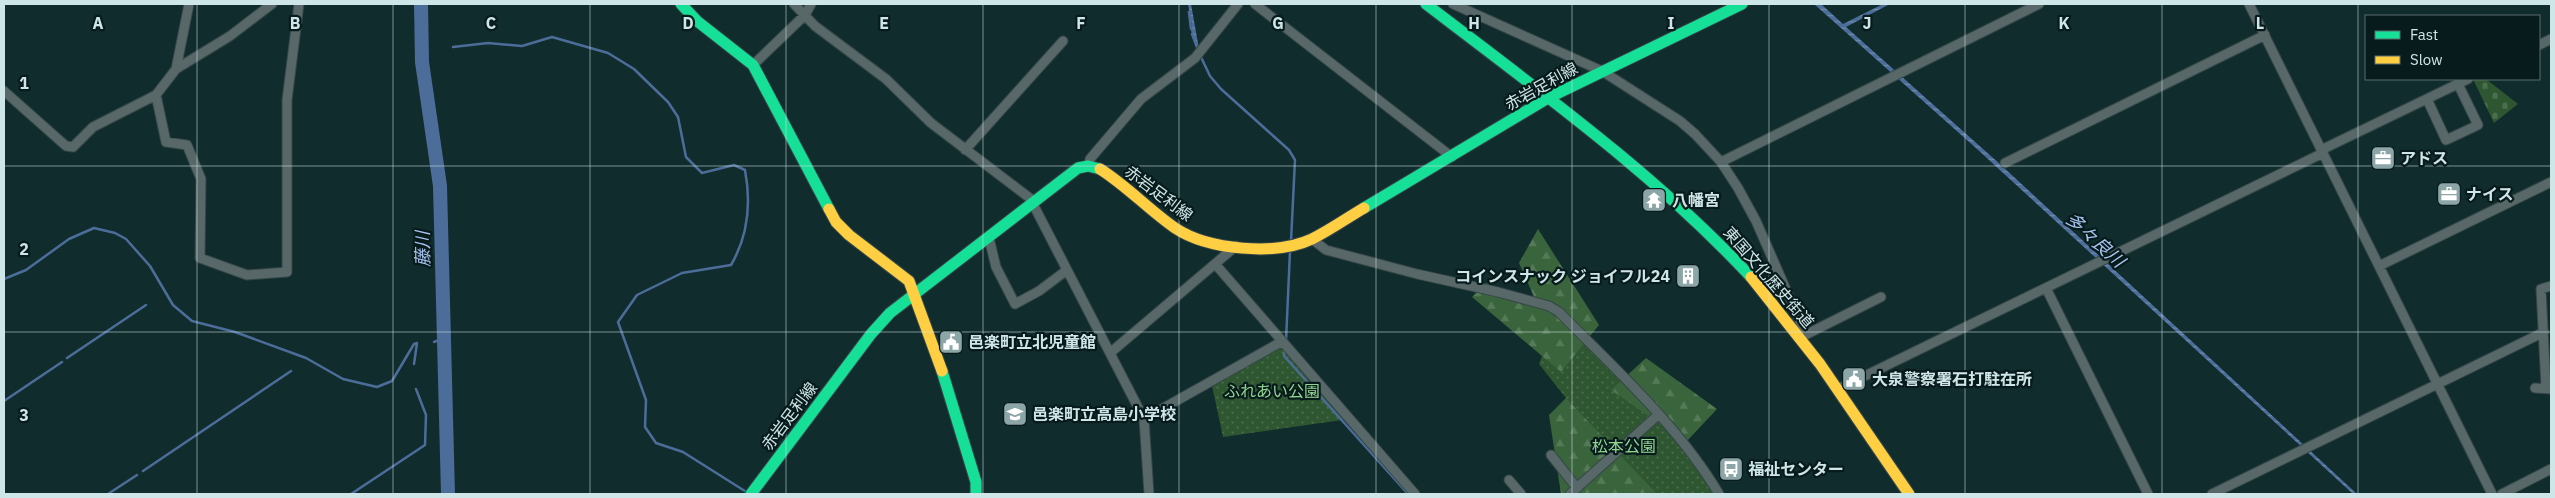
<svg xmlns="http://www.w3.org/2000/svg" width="2555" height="498" font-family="'IBM Plex Sans','Noto Sans JP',sans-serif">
<defs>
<pattern id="green-dots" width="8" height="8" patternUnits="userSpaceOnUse" patternTransform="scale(1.25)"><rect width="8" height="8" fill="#2e5630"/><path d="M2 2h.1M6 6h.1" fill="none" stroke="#4b6e4e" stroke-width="1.8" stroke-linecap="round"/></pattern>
<pattern id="forest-firs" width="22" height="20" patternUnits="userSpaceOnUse" patternTransform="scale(1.25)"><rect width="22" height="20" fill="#3a643c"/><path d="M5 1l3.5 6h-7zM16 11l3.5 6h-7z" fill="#557a58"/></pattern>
<pattern id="cemetery-stones" width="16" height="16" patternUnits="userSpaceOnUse" patternTransform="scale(1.25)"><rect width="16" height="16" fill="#2e5630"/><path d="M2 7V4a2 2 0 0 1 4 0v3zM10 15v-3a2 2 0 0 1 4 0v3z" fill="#4b6e4e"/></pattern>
<pattern id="water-rules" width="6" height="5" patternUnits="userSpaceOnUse" patternTransform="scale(1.25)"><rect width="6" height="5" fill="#4c6d9a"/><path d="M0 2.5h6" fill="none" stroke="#6d89ad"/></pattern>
</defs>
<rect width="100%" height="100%" fill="#112c2d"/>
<path fill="url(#green-dots)" d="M1559 312 1658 415 1719 494H1586L1566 398 1539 364Z
M1281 342 1349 419 1223 437 1211 381Z"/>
<path fill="url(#forest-firs)" d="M1538 229 1599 325 1561 372 1472 297 1486 283 1538 306 1519 263Z
M1646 358 1717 409 1686 442 1611 390Z
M1566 398 1657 494H1561L1549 415Z"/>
<path fill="url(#cemetery-stones)" d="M2473 79H2486L2518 104 2494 123Z"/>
<path fill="url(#water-rules)" d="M1188 4H1191L1199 49 1197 51 1190 27 1192 26Z
M1814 4H1821L1843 24 1883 4H1890L1846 27 2001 165 2357 494H2353L1977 149Z"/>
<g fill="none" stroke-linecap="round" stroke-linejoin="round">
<path stroke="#4c6d9a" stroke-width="2.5" d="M1189 12 1191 29
M1192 34 1198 50
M453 47 488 43 522 46 552 37 608 53 634 69 668 102 678 117 686 157 702 173 734 165 745 170C751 202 748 236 731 265L682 273 637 295 618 322 646 400 645 427 656 443 683 452 748 493
M1200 55 1210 76 1221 89 1289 150 1295 160 1291 241
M4 279 26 270 69 239 94 228 115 233 126 239 150 266 173 305 192 321 235 332 306 358 343 379 377 387 392 381 414 344 417 343
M1286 341 1290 251
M434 342 444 338
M1285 349 1284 356 1408 494
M67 358 146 305
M414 364 417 343
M4 401 62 362
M143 471 291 371
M108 494 137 475
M351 494 425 445 426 415 416 389"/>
<path stroke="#4c6d9a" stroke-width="14" d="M421 4 422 62 440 186 448 494"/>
<defs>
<path id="street" d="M794 4 815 26 886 79 931 123 1035 202
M1255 4 1452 157
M1453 4 1602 71 1680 121 1695 134 1721 162 1738 188 1756 221 1802 326 1801 336
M2249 4 2492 494
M2539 45 2551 39
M753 65 805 15 811 4
M176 69 230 36 272 4
M4 91 66 146 73 147 93 127 156 95 176 69 189 4
M156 95 166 142 187 145 201 179 200 258 247 275 287 272V100L299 4
M2427 99 2446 140 2478 125 2458 84
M965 150 1063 41
M2321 150 2468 79
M1721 162 2039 4
M2005 163 2265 35
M1089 165 1090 159 1141 99 1195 58 1238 4
M1033 204 1144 419 1149 494
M989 238 996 267 1015 304 1039 291 1067 270
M1312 239 1326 250 1417 274 1498 292 1549 306 1559 312C1615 369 1678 425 1719 494
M1216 265 1415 494
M2379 266 2551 182
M2046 288 2148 494
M1801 337 1881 297
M1110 353 1236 246
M2546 387 2541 289 2551 286
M2535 388 2551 389
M1838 389 2323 153
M1144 419 1281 342
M1551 455 1577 488
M1509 480 1521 494
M1570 494 1658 415
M2212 494 2544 332
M2502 494 2551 469"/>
<path id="fast" d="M681 4 697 21 753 65 829 209
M1426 4C1538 90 1654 173 1751 277
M1364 208 1548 98 1742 4
M942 371 976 482V494
M751 494 871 334 890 313 1078 168 1088 166 1100 169"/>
<path id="slow" d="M1100 169C1127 186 1149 210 1175 228 1208 250 1276 256 1312 239 1330 230 1347 218 1364 208
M829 209 836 222 849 235 909 281 942 371
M1751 277 1820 364 1909 494"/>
</defs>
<use href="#street" stroke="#354748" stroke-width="11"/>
<use href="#fast" stroke="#354748" stroke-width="13"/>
<use href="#slow" stroke="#354748" stroke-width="13"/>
<use href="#street" stroke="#586869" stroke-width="9"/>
<use href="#fast" stroke="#16e098" stroke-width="11"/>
<use href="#slow" stroke="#ffcf43" stroke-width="11"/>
</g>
<path fill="none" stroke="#cfe6e8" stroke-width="1" stroke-opacity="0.55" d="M197 4V494M393 4V494M590 4V494M786 4V494M983 4V494M1179 4V494M1376 4V494M1572 4V494M1769 4V494M1965 4V494M2162 4V494M2358 4V494M4 166H2551M4 332H2551"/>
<defs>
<symbol id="office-square" viewBox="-11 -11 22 22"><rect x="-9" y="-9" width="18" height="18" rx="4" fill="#8ca5a7" stroke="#081b1c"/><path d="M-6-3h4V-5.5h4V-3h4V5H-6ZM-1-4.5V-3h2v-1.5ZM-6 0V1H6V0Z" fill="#fff"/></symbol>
<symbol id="temple-square" viewBox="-11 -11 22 22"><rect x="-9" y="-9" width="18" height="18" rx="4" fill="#8ca5a7" stroke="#081b1c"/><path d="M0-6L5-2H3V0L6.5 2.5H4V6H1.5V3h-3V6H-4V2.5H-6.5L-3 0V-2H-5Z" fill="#fff"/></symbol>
<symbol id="building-square" viewBox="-11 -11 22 22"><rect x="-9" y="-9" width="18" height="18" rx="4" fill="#8ca5a7" stroke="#081b1c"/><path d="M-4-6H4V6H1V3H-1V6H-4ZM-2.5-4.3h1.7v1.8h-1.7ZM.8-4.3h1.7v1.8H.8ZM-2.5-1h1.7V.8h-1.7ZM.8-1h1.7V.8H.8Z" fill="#fff"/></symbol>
<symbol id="civic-square" viewBox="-11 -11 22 22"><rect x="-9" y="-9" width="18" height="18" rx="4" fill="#8ca5a7" stroke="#081b1c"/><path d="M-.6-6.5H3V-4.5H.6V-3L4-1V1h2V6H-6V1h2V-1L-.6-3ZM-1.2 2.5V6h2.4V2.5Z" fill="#fff"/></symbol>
<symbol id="school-square" viewBox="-11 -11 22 22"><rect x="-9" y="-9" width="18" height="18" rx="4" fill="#8ca5a7" stroke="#081b1c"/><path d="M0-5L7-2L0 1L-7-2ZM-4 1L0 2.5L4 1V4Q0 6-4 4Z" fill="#fff"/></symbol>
<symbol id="bus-square" viewBox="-11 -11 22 22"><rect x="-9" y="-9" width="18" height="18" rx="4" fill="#8ca5a7" stroke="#081b1c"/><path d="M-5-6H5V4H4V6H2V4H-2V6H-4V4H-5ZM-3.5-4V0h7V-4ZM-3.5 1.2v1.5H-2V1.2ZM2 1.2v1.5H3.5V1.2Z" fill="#fff"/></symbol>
</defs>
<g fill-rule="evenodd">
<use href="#office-square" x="2369" y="144" width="28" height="28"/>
<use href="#office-square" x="2435" y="180" width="28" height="28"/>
<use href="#temple-square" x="1640" y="186" width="28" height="28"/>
<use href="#building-square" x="1674" y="262" width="28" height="28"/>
<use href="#civic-square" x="937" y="328" width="28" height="28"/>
<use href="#civic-square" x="1840" y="365" width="28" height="28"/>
<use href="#school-square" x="1001" y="400" width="28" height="28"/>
<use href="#bus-square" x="1717" y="455" width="28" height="28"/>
</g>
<g text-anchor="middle" stroke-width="4.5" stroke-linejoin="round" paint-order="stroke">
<g font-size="16" fill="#cfe6e8" stroke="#081b1c">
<text transform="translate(1541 86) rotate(-29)" y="6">赤岩足利線</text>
<text transform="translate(1159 193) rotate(37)" y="6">赤岩足利線</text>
<text transform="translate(1769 277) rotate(49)" y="6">東国文化歴史街道</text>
<text transform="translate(789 416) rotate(-53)" y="6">赤岩足利線</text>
</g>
<g font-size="16" font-weight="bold" fill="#cfe6e8" stroke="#081b1c" text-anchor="start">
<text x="2400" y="164">アドス</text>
<text x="2466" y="200">ナイス</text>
<text x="1672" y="206">八幡宮</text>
<text x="1670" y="282" text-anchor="end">コインスナック ジョイフル24</text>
<text x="968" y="348">邑楽町立北児童館</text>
<text x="1872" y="385">大泉警察署石打駐在所</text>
<text x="1032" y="420">邑楽町立高島小学校</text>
<text x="1748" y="475">福祉センター</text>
</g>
<g font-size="16" fill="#92d58f" stroke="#081b1c">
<text x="1272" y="397">ふれあい公園</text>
<text x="1624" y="452">松本公園</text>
</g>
<g font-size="18" font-style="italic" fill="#a8c4f1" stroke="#081b1c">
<text transform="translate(2095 240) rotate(42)" y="6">多々良川</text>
<text transform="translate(423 249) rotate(-91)" y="6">藤川</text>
</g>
</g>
<g font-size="16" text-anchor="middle" font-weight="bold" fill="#cfe6e8" stroke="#081b1c" stroke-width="4.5" stroke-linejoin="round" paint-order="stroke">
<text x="98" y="29">A</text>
<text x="295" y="29">B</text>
<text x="491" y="29">C</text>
<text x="688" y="29">D</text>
<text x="884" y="29">E</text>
<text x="1081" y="29">F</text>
<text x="1278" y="29">G</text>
<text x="1474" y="29">H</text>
<text x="1671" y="29">I</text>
<text x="1867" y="29">J</text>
<text x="2064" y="29">K</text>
<text x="2260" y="29">L</text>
<text x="24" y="89">1</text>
<text x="24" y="255">2</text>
<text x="24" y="421">3</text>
</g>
<rect width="2555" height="498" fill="none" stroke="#cfe6e8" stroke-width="10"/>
<rect x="2365" y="15" width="175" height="65" fill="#081b1c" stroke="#586c6e"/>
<rect x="2375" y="31" width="25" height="8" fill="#16e098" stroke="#586c6e"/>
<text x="2410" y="40" font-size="15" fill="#cfe6e8">Fast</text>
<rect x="2375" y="56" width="25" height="8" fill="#ffcf43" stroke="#586c6e"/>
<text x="2410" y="65" font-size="15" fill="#cfe6e8">Slow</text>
</svg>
